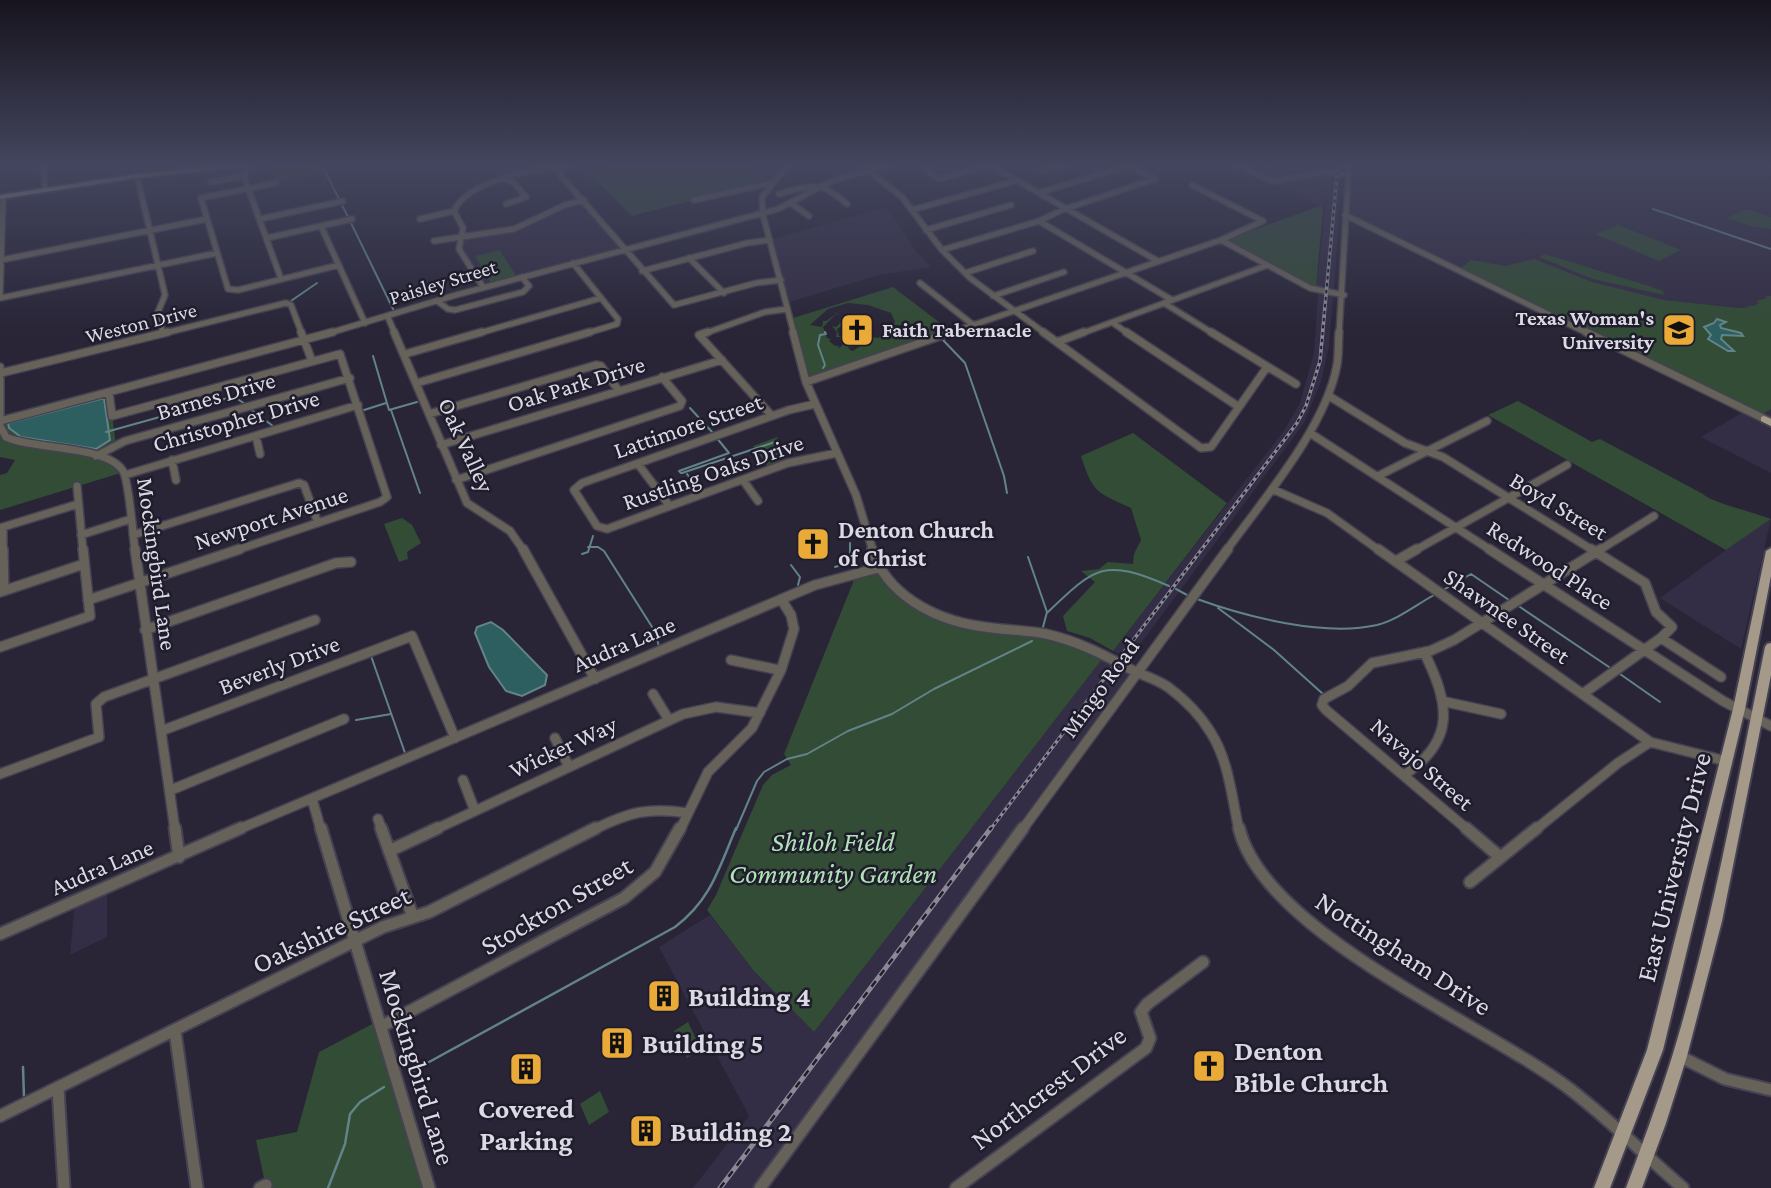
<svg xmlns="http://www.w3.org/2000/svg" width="1771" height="1188" font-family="'Crimson Pro',serif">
<rect width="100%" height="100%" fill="#292537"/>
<path fill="#332e45" d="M1232 164H1342L1334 292 1316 288 1328 189 1323 208Z
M1352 164H1771V419L1349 216Z
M584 200 626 249 483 287 460 251V237L505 232 565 205Z
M887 207 915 250 931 267 879 275 786 303 770 240Z
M1318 294 1333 297 1329 346 1321 382 1304 423 1130 658 1113 651 1283 432 1300 403 1314 353Z
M1745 411 1771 424V473L1701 437Z
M1771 519 1741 649 1660 598 1726 550Z
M1106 654 1139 671 760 1188H693L749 1116 659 947 710 915 753 970 814 1032Z
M107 888V937L70 955 75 901Z"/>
<path fill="#324c35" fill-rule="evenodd" d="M268 164H320L326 172 276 181Z
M625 164H760L752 167 770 180 632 216 588 173Z
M1320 206 1323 208 1316 288 1226 240Z
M1746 209 1771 217V229L1750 226 1727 218Z
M1618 225 1681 250 1659 261 1595 234Z
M500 250 516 276 490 282 475 256Z
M1545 254 1649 286 1663 291 1664 295 1593 279 1539 257Z
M1534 259 1592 282 1664 300 1738 308 1750 307 1747 305 1753 306 1759 303 1756 301 1767 298 1765 296H1771V409L1761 415 1461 268 1471 260 1505 266Z
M893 287 952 332 806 382 790 319ZM848 303 868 305 891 313 895 322 892 325H905L903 331 888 327 890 329 878 338 873 337 853 351 850 350 848 347 856 346 851 343 856 339 839 336 837 329 856 317 872 323 862 319 863 318 848 315 836 327 832 326 837 332 836 337H840L846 342 838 349 839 346H835L829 341 831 339 827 338 823 327 836 314 840 315 834 312 836 314 826 321H823L822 327 810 325 828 309Z
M109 392 116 445 100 453 124 472 0 510V475L7 473 15 460 0 457V421Z
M1518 401 1592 442 1600 439 1703 494C1710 502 1756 513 1771 519L1726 550 1488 415Z
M1133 433 1227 503 1113 651 1090 638 1067 631 1063 616 1095 582 1081 571 1099 569 1108 562 1133 564 1134 554 1141 540 1131 508C1096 492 1093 493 1081 456Z
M777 437 788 463 770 470 753 446Z
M402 518 412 525 421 543 407 552 408 559 399 562 384 524Z
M878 568 885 578 938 615 1045 634 1106 654 814 1032 753 970 707 910 716 895 763 785 772 775 791 765 784 754 856 575Z
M380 1020 429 1188H266L256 1140 297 1132 319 1052Z
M688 1022 701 1049 687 1058 674 1031Z
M600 1091 609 1112 589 1125 580 1104Z"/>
<path fill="#2e5f60" stroke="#628488" stroke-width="2" d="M1717 319 1726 322 1720 325 1721 328 1741 333 1743 336 1722 335 1721 339 1734 351H1728L1708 339 1711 335 1704 327 1714 323Z
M104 398 110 440 96 449 21 437 9 428 8 423Z
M491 622 503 630 547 675 545 685 522 696 506 691 489 667 475 633 477 627Z"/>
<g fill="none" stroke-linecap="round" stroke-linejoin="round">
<path stroke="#628488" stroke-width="2" d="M324 169 339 199
M341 203 348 217
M1653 209 1771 249
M350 221 394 311
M288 303 317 283
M942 339 965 363 1004 476 1007 493
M373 356 389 410 417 402
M823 368 825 365 818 345 820 335 826 334 825 332
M690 408 713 433
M250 409 273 426
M391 410 420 493
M361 411 386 403
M106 432 228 398H236L245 404
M681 473 679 471 729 453 716 437
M682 473 778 441
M687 474 697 488
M850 543V559
M588 547H598L604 551 654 630 659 646
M582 554 588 552 593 536
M1028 557 1047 612 1043 627
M791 565 800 577 798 585
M835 567 854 561
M1176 589 1187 595
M1445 589 1471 574 1509 600
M1197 599C1247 617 1324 637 1377 625 1397 620 1416 605 1434 595
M1520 607 1609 667
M1218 608 1274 650 1323 694
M1047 613C1096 566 1104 558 1169 586
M371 656 405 753
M1620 674 1660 702
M356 720 391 714
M736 830 757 781 764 772 787 759 807 754 848 731 892 714 934 689 1032 641"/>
<path stroke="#628488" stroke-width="2.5" d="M23 1067 24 1097
M409 1073 675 927C711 900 719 868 736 828
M328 1188 345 1144 350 1114 360 1102 384 1087"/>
<defs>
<path id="minor-far3" d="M43 164 45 190
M248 164 244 177 281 279
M557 164 561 176 674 305 756 283 781 280
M789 164 762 197 763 215 794 334
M860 164 902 197 942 250 970 278 1046 334
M925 164 931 174 940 179 993 164
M1234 164 1273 181 1326 172 1349 175
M990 165 1156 260
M1042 171 1066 164
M137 176 165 295 158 312 163 334
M504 179 513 182 526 197 506 204
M211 182 243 176
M276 183 201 198 228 289 238 290 339 265
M1041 192 1129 166 1155 179
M779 194C811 185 820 180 847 204
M694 200 772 183
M792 204 809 216
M912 210 1015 181
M1345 215 1589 334
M260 219 343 201
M420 219 454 211
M1039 221 1172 300
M321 226 365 323
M926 230 1011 205
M267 238 352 219
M1221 240 1310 288 1344 295
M434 241 514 229 565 205 584 200
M942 250 1039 221 1062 210 1155 179
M689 258 724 293
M1 260 207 219
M573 263 618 319 617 324 584 334
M642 271 747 243 770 240
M965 273 1033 251
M920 283 972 324
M483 287 459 249 463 228 454 211C468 179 539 169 570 164
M993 296 1064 272
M0 298 217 253
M0 298 3 197
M437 301 448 309 455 310 523 292 529 286 522 277
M1164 303 1214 334
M388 317 395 334
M1113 323 1129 334
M161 334 286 303 291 305 302 334
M326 334 456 295 778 209 832 181 890 164
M476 334 601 298
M703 334 765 312 787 309
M947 334 1221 240 1263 221 1192 185
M1080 334 1268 265
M1339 334 1349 164"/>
<path id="minor-far2" d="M301 332 312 361
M394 332 467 503 510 531 524 551
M708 332 699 335 772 416
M793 332 806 382 856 495 873 551
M1043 332 1201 448 1211 447 1267 367
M1126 332 1239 407
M1211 332 1296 384
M1586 332 1771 422
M1057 342 1084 332
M405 354 482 332
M0 367V426L6 437C34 450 107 445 123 471 129 481 133 535 135 551
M1 373 168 332
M806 382 952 332
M417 383 590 332
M109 392 112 416 340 354 387 497 380 502 234 551
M1329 396 1405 443 1443 457 1594 551
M815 404 789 410 582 483 574 490 597 526 607 529 788 463 837 453
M429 414 596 365 601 366 619 391
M0 421 333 332
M1310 433 1492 551
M256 436 260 454
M441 445 722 360
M96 456 125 441 350 378
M172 460 176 480
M638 464 669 505
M125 475 358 405
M1378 476 1487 421
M456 480 680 406 682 401 662 377
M743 480 758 501
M77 486 83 551
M1272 489 1327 513 1380 551
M3 527V551
M0 528 78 504
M81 535 131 519
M133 535 299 483 304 485 318 523
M1226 551C1263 500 1326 427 1337 365 1339 354 1338 343 1339 332
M1414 551 1567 465
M1598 551 1654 516"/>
<path id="minor-far1" d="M3 549 4 591
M135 549 175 830
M523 549 595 679
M872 549C886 594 933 619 978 626 1000 630 1024 630 1046 634 1078 641 1106 656 1134 671 1145 676 1158 680 1168 687 1184 699 1201 716 1211 733 1229 761 1232 799 1239 830
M1378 549 1650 742 1726 761
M1489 549 1723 701 1771 726
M1396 561 1417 549
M0 592 84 564
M88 600 240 549
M145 630 336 563 351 562
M1661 638 1721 677
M0 647 90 616 83 549
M731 660 779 670
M1584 693 1661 638 1672 627 1656 612 1645 583 1591 549
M653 694 669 720
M1446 702 1501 714
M161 731 412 636 455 738
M555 738 569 767
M0 774 99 737 96 704 104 697 315 620
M1404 775C1457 740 1449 703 1424 652
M463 780 475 811
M171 790 344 719
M312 799 321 830
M378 819 382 830
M237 830 815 585 878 568
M434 830 683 714 716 707 760 713
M593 830C629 812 648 807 688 813
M680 830 708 772 752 728 781 670 794 629 791 615 781 599
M1022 830 1228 549
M1468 830 1326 710 1322 705 1324 699 1348 686 1372 663 1430 651 1454 640 1601 549
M1535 830 1618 763 1650 742"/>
<path id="minor" d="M175 828 179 857
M321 828 429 1188
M381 828 413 917
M1239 828C1264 934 1487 1025 1571 1090 1610 1120 1646 1156 1683 1188
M1466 828 1500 857
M389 851 438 828
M1470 882 1537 828
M0 934 241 828
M382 1026 624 898 655 872 680 828
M175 1031 197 1188
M1681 1057 1725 1079 1771 1090
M58 1088 64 1188
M0 1116 383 927 429 912 596 828
M260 1188 266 1185
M760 1188 1023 828
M956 1188 1146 1048 1150 1038 1141 1012 1147 1004 1203 962"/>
<path id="major" d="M234 164H254L251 166 137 178 0 199V195L137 174Z
M1764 416 1771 419V426L1761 421V417Z
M1771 548V576L1745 709 1663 1050 1610 1188H1594L1647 1050 1733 709 1766 551Z
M1771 643V675L1722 921 1687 1056 1666 1123 1642 1188H1626C1642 1145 1658 1102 1672 1057 1713 923 1737 784 1765 647L1767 644Z"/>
</defs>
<use href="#minor-far3" stroke="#454253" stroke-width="8"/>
<use href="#minor-far2" stroke="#454253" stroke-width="10"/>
<use href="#minor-far1" stroke="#454253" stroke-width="12"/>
<use href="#minor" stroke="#454253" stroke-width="15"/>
<use href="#major" stroke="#454253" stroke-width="4"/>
<use href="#minor-far3" stroke="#676259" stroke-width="5"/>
<use href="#minor-far2" stroke="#676259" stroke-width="7"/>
<use href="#minor-far1" stroke="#676259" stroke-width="9"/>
<use href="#minor" stroke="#676259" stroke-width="11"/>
<use href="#major" fill="#a59a8a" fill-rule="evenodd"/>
<defs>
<path id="rail-far1" d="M990 830 1297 423 1306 406 1320 361 1338 164"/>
<path id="rail" d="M720 1188 991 828"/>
</defs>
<use href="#rail-far1" stroke="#8b8997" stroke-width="3.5"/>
<use href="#rail" stroke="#8b8997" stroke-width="5"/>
<use href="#rail-far1" stroke="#1f1c2c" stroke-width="2" stroke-dasharray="3.5" stroke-linecap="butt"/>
<use href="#rail" stroke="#1f1c2c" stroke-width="2.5" stroke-dasharray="7" stroke-linecap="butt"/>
</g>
<linearGradient id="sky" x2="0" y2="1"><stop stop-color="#17141e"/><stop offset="0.5" stop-color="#43465e"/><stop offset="1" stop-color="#43465e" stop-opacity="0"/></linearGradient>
<rect width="1771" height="330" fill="url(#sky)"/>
<defs>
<symbol id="church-square" viewBox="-11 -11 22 22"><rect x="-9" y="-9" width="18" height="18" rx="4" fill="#eaaa38" stroke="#1f1c2c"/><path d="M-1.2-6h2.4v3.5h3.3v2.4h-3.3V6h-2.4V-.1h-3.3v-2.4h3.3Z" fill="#111"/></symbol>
<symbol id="university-square" viewBox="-11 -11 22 22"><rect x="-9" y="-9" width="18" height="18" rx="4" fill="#eaaa38" stroke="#1f1c2c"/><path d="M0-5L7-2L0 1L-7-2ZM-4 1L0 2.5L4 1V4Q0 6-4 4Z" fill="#111"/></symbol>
<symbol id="building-square" viewBox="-11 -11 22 22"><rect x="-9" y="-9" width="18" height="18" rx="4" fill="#eaaa38" stroke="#1f1c2c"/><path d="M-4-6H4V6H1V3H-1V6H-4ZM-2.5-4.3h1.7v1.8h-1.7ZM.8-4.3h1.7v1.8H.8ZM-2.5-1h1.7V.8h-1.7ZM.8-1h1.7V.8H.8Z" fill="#111"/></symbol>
</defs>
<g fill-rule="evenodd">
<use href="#church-square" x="838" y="311" width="38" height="38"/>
<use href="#university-square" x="1660" y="311" width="38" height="38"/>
<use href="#church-square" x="794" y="525" width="38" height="38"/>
<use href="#building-square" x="645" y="977" width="38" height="38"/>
<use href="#building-square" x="598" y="1024" width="38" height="38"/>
<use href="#church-square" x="1190" y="1047" width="38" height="38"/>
<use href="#building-square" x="507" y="1050" width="38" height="38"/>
<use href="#building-square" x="627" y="1112" width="38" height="38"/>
</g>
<g text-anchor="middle" stroke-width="5" stroke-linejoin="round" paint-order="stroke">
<g font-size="21" fill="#dbd9e4" stroke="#1f1c2c">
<text transform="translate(443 282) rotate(-17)" y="7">Paisley Street</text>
<text transform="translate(141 323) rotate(-14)" y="7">Weston Drive</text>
</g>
<g font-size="21" font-weight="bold" fill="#dbd9e4" stroke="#1f1c2c" text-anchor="end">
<text x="1654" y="325">Texas Woman's<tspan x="1654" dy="24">University</tspan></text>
<text x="882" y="337" text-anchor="start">Faith Tabernacle</text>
</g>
<g font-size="24" fill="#dbd9e4" stroke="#1f1c2c">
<text transform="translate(576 384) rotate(-17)" y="8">Oak Park Drive</text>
<text transform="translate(216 396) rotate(-16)" y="8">Barnes Drive</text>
<text transform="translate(236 421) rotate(-16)" y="8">Christopher Drive</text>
<text transform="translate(688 426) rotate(-19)" y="8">Lattimore Street</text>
<text transform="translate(466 445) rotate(65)" y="8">Oak Valley</text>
<text transform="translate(713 472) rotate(-19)" y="8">Rustling Oaks Drive</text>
<text transform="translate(1559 506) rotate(31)" y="8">Boyd Street</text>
<text transform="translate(271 518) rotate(-18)" y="8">Newport Avenue</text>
<text transform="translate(157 564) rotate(82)" y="8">Mockingbird Lane</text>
<text transform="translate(1550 565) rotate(33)" y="8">Redwood Place</text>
<text transform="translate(1507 616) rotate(35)" y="8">Shawnee Street</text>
<text transform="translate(624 644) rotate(-23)" y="8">Audra Lane</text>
<text transform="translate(279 665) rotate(-21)" y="8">Beverly Drive</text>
<text transform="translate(1100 688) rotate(-54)" y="8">Mingo Road</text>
<text transform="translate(563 747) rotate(-25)" y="8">Wicker Way</text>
<text transform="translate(1422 764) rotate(41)" y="8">Navajo Street</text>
<text transform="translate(102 867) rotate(-23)" y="8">Audra Lane</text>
</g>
<g font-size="24" font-weight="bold" fill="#dbd9e4" stroke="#1f1c2c" text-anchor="start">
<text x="838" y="538">Denton Church<tspan x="838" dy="28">of Christ</tspan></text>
</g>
<g font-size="28" font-style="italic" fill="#b0e3b5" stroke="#1f1c2c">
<text x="833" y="851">Shiloh Field<tspan x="833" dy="32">Community Garden</tspan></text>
</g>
<g font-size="28" fill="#dbd9e4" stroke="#1f1c2c">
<text transform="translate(1673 867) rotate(-76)" y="10">East University Drive</text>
<text transform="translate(556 905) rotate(-30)" y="10">Stockton Street</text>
<text transform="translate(331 929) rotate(-25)" y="10">Oakshire Street</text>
<text transform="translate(1404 953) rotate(33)" y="10">Nottingham Drive</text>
<text transform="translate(418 1067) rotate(73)" y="10">Mockingbird Lane</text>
<text transform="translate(1048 1087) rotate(-37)" y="10">Northcrest Drive</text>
</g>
<g font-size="28" font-weight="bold" fill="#dbd9e4" stroke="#1f1c2c" text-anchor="start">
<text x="688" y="1006">Building 4</text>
<text x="642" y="1053">Building 5</text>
<text x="1234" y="1060">Denton<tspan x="1234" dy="32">Bible Church</tspan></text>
<text x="526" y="1118" text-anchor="middle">Covered<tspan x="526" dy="32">Parking</tspan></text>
<text x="670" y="1141">Building 2</text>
</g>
</g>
</svg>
